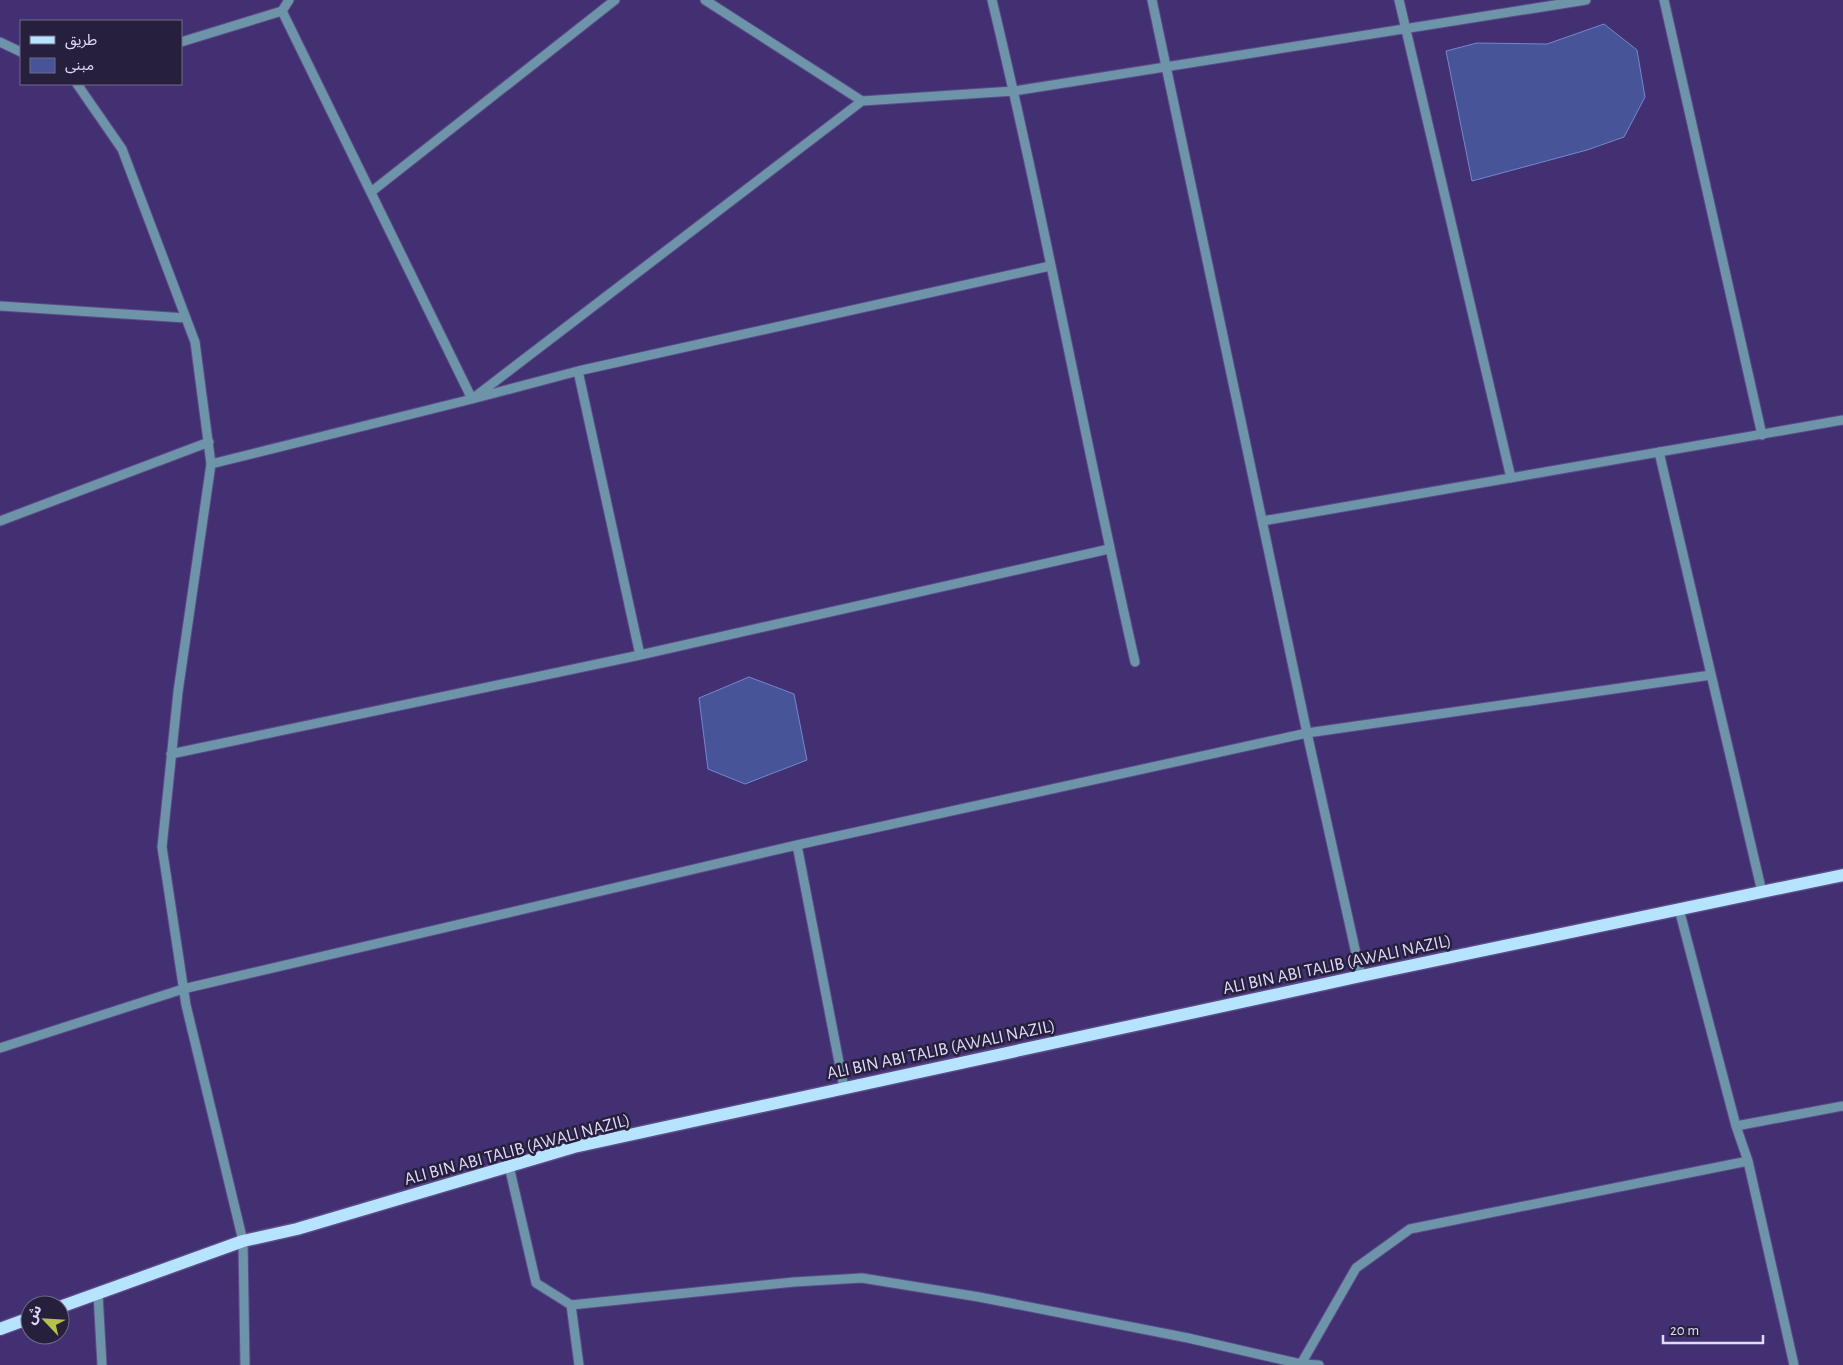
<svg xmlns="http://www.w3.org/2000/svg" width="1843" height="1365" font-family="'Alegreya Sans','Noto Sans Arabic',sans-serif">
<rect width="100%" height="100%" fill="#433072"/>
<path fill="#475497" stroke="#7686ce" d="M1604 24 1637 50 1645 97 1624 137 1587 150 1472 181 1446 51 1477 43 1547 44Z
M749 677 794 694 807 760 745 784 708 769 699 698Z"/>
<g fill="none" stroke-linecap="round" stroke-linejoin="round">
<defs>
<path id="minor" d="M705 0 862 101
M992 0C1045 220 1085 442 1135 662
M1152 0 1307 733 1361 976
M1399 0 1511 478
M1664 0 1762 435
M282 11 472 399 578 371 1050 266
M0 42 21 52
M181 42 282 11 289 0
M77 84 122 149 195 342 211 464 178 692 162 847 186 1005 243 1241 245 1365
M371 192 615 0
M0 306 186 318
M578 371 640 655
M1659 452 1762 892
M211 464 472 399 862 101 1014 91 1586 0
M0 521 209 442
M1263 521 1843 420
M171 754 640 655 1109 549
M797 845 844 1088
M1679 909 1736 1126 1748 1161 1794 1365
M0 1048 183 989 797 845 1307 733 1711 675
M1736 1126 1843 1106
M509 1166 536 1283 571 1305 579 1365
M98 1294 102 1365
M571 1305 794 1282 862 1278 979 1297 1188 1338 1301 1364 1319 1365
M1301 1364 1356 1268 1410 1229 1748 1161"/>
<path id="major" d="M60 1307 243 1241 297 1229 574 1147 1361 976 1843 875
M0 1329 30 1318"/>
</defs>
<use href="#minor" stroke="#5c4b88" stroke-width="11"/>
<use href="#major" stroke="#5c4b88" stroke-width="15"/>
<use href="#minor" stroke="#6e94aa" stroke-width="9"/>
<use href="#major" stroke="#b6e4fe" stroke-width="12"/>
</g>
<g text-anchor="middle" stroke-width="5" stroke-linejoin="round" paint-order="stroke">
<g font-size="18" fill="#e0dafa" stroke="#27203d">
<text transform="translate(1337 964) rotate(-12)" y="6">ALI BIN ABI TALIB (AWALI NAZIL)</text>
<text transform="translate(941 1049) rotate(-12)" y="6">ALI BIN ABI TALIB (AWALI NAZIL)</text>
<text transform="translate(517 1149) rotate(-15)" y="6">ALI BIN ABI TALIB (AWALI NAZIL)</text>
</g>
</g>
<rect x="20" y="20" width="162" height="65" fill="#27203d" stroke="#716a89"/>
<rect x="30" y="36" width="25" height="8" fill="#b6e4fe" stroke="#716a89"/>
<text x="65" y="45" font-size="15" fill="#e0dafa">طريق</text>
<rect x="30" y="58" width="25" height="15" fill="#475497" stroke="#716a89"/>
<text x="65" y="70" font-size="15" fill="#e0dafa">مبنى</text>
<g transform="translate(45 1320) rotate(295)"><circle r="24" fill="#27203d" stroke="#716a89"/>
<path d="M0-4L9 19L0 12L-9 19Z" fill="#b8c147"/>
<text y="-8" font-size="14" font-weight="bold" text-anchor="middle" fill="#e0dafa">ش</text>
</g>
<path d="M1663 1335v8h100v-8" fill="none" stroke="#e0dafa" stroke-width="2.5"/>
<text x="1670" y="1335" font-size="15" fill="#e0dafa" stroke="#27203d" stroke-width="4" paint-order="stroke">20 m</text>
</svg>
